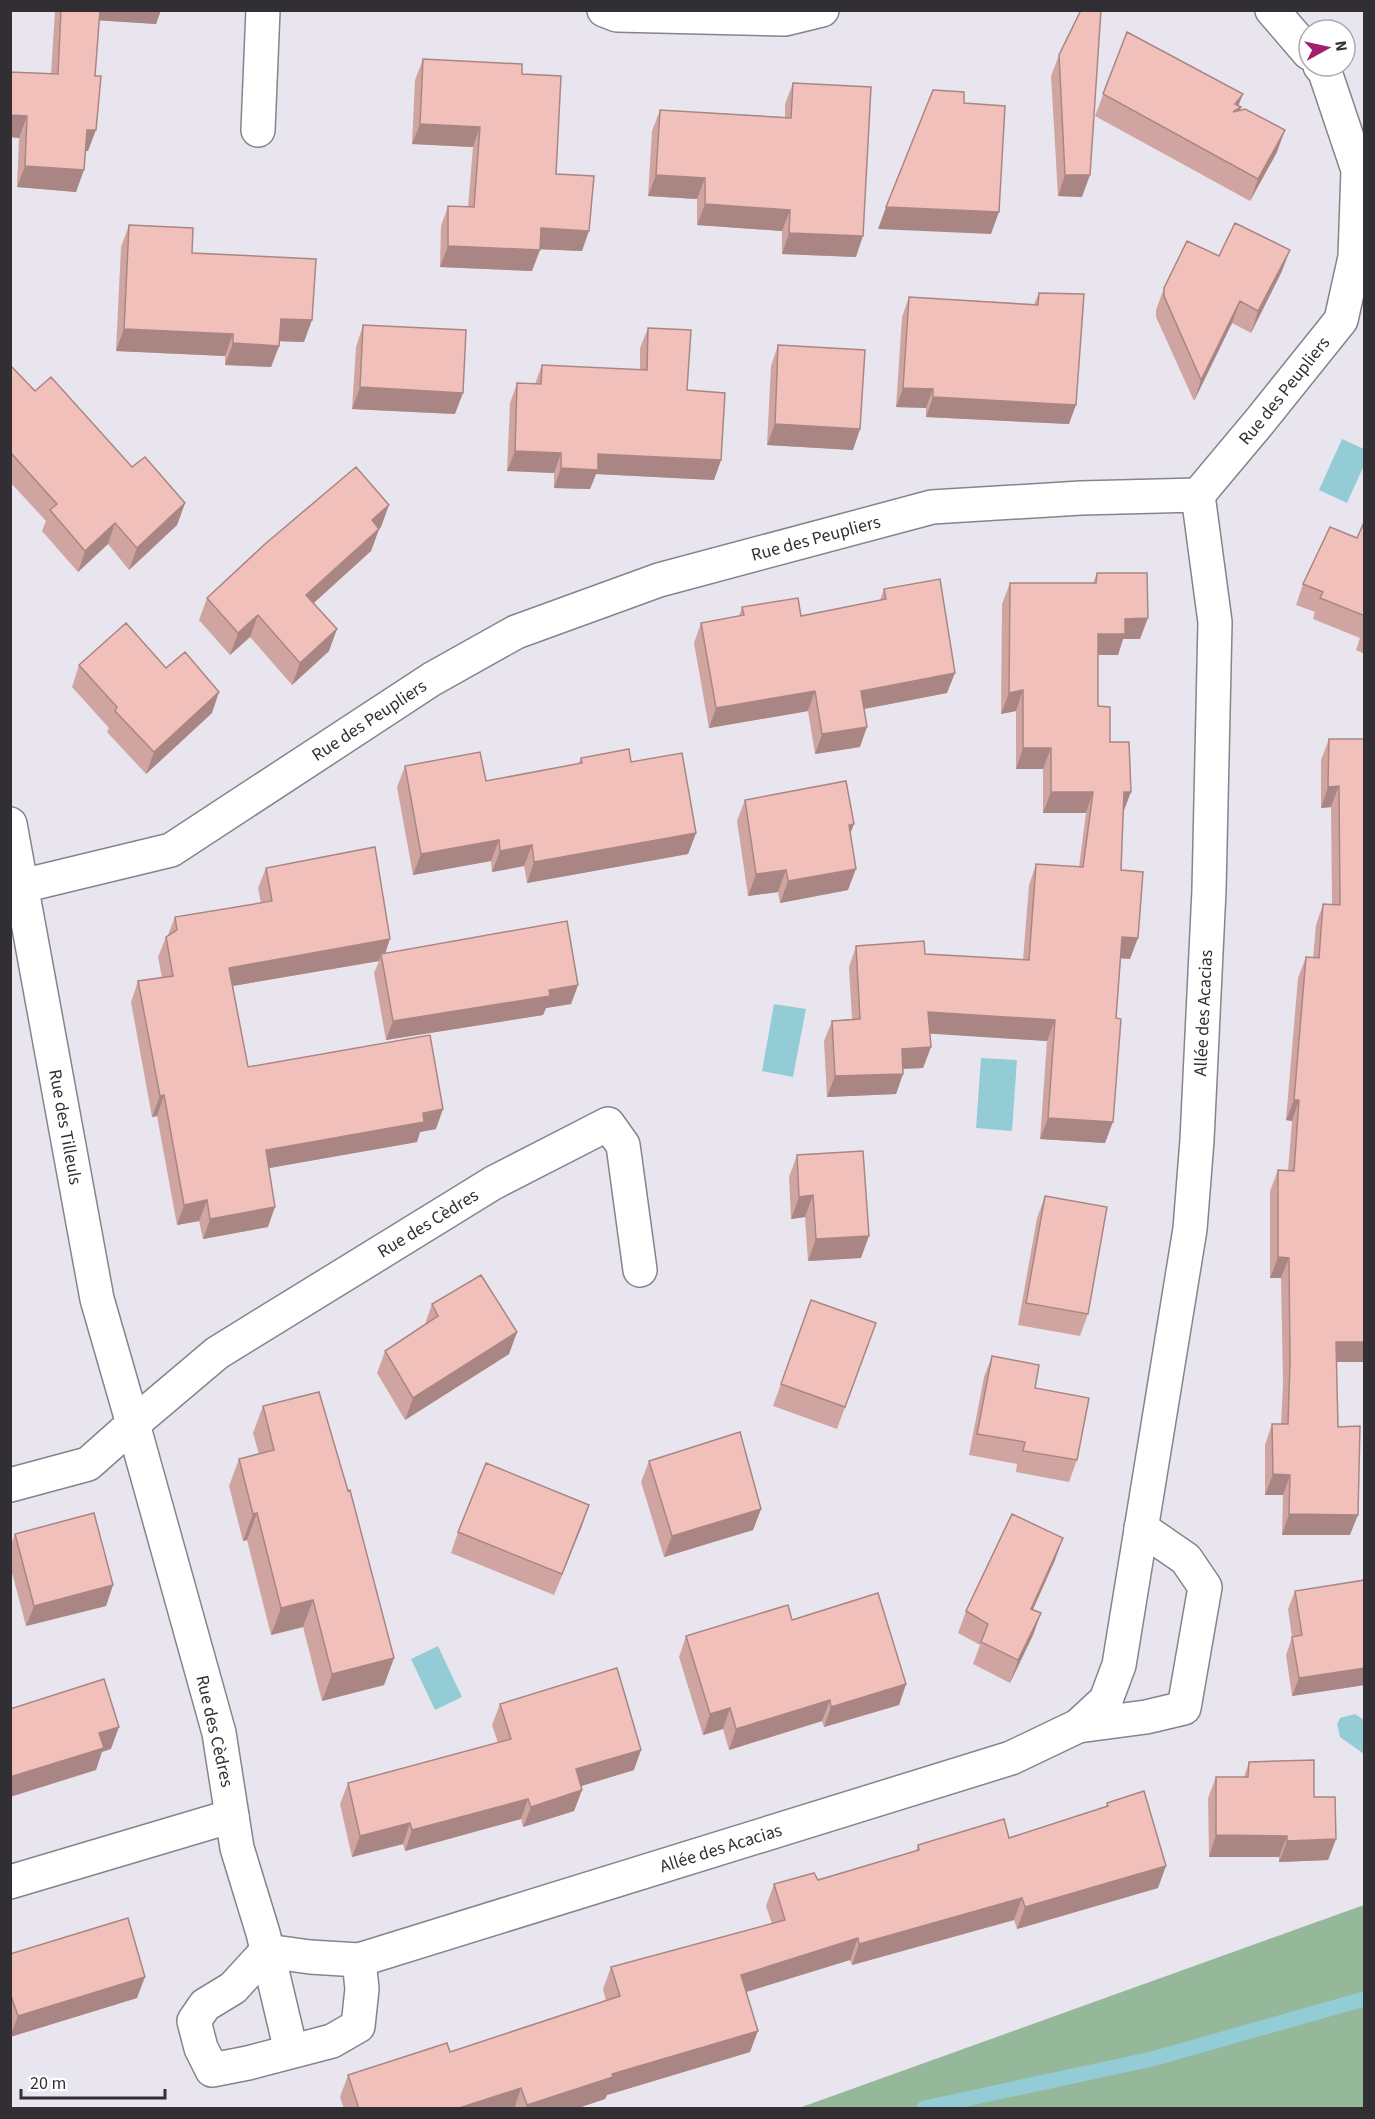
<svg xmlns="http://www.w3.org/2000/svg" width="1375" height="2119" font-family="'Source Sans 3',sans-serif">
<rect width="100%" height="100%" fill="#e9e5ee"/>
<path fill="#94b899" d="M1364 1905V2108H799Z"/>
<path fill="#94ccd6" d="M1342 439 1364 449V465L1347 503 1319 490Z
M774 1004 806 1009 793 1077 762 1071Z
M981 1058 1017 1060 1012 1131 976 1128Z
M438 1646 462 1697 435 1710 411 1659Z
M1355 1714 1364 1720V1754L1340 1737 1337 1724 1340 1718Z"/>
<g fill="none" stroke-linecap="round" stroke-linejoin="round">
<path stroke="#94ccd6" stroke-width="15" d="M924 2108 1152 2059 1364 1999"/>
<defs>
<g id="minor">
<path d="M604 10 617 15 785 19 822 10"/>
<path d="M1272 10 1309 53"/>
<path d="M258 130 263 10"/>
<path id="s1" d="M10 824 97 1299 133 1424 88 1464 10 1485"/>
<path id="s2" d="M22 886 171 850 432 679 516 632 659 580 932 507 1081 498 1198 495 1260 421 1341 320 1355 257 1358 170 1325 72 1320 66"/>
<path d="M1078 1726 1146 1717 1184 1708 1205 1587 1186 1559 1141 1528"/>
<path d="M232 1816 237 1848 263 1933 291 2051"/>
<path id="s3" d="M10 1882 232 1816 219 1733 133 1424 217 1353 493 1183 608 1124 623 1145 640 1270"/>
<path id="s4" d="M359 1960 362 1989 358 2026 332 2041 248 2063 212 2070 201 2048 194 2021 205 2005 233 1988 267 1951 310 1957 359 1960 1011 1758 1078 1726 1106 1700 1119 1665 1190 1229 1197 1140 1209 890 1215 622 1198 495"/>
</g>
</defs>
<use href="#minor" stroke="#87838c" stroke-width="36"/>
<use href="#minor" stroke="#fff" stroke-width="33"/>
</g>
<path fill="#d0a5a1" d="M55 10H161L156 24 99 20 88 151H85L76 192 17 187 19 138 10 137V72L51 74Z
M1127 32 1239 106 1240 111 1277 152 1250 201 1095 116Z
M1059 55 1082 197 1058 196 1051 76Z
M423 59 522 74 582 251 540 249 532 271 440 267 441 226 448 206 468 207 473 147 412 144 415 80Z
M793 83 856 257 782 254V231L697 225V199L648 196 652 131 660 110 785 117V104Z
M129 225 192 253 304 342 279 341V346L271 367 225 365V356L116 351 121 247Z
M1219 256 1282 271 1251 333 1232 323 1194 401 1156 317V310L1164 288Z
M1039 293 1069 424 926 417V408L896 407 902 317 909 297 1034 304Z
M363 325 455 414 352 409 356 347Z
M648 328 687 390 721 460 714 480 596 474 590 489 554 488V473L507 471 510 403 517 383 535 384 542 365 640 370V348Z
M778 345 860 429 853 450 767 445 771 366Z
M10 365 35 391 132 467 185 503 177 525 129 570 108 544 78 572 42 531 46 521 10 482Z
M1365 520V654L1356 650 1360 638 1313 619 1315 612 1296 605 1303 584 1357 538Z
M381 527 379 529 371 551 314 603 329 651 292 685 250 637 230 655 199 620 207 598Z
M1097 573 1140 639H1123L1118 655H1098V706L1110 742 1123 811 1121 870 1130 959 1121 958 1105 1143 1040 1139 1047 1041 930 1033 931 1047 923 1068 903 1069V1074L896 1094 827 1097 824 1041 832 1021 852 1019 849 967 856 946 925 954 1023 960 1029 885 1036 864 1079 867 1086 813H1043V769H1016V711L1001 714 1002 604 1010 583H1093Z
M884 589 947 693 864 709 860 747 815 754 808 711 709 728 694 643 701 623 739 616 742 607 801 616 880 600Z
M79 665 166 668 212 713 146 774 107 732 109 728 72 687Z
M1329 739H1365L1336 1362 1338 1427 1350 1535H1282L1283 1495H1265V1445L1272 1424H1281L1283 1384 1281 1278H1270V1191L1278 1170 1288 1171 1292 1121 1286 1120 1298 978 1306 957H1313L1316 925 1323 904H1332L1331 807 1321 808V760Z
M581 758 631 762 696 833 688 854 527 883 524 866 492 872 491 861 413 875 397 787 405 766 486 781 578 764Z
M745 800 850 835 848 890 780 903 778 892 748 896 737 821Z
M266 868 385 954 578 985 571 1004 546 1008 543 1015 386 1040 374 973 379 961 232 986 248 1067 436 1129 420 1132 417 1142 269 1168 268 1227 203 1239 199 1221 177 1225 157 1116 152 1117 131 1002 138 981 162 978 158 957 166 937 168 935 175 917 261 903 258 888Z
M797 1155 861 1258 808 1261 805 1217 791 1219 789 1177Z
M1045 1196 1088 1314 1080 1336 1018 1325 1037 1218Z
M811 1300 876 1323 837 1429 773 1406Z
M432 1304 517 1332 509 1354 405 1420 377 1373 385 1351 425 1324Z
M992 1356 1035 1388 1077 1460 1069 1482 1016 1472 1017 1464 969 1455 984 1377Z
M263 1406 394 1658 384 1685 322 1701 303 1627 271 1635 247 1540 243 1541 229 1486 239 1459 259 1454 253 1433Z
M649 1461 761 1509 753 1530 664 1557 641 1482Z
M589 1505 554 1595 451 1553 458 1532Z
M15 1534 113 1585 106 1606 26 1626 10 1565V1547Z
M1055 1560 1033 1610 1041 1613 1033 1635 1010 1683 973 1664 980 1645 958 1633 966 1611Z
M1365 1580V1685L1292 1696 1286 1655 1292 1637 1288 1609 1295 1591Z
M792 1620 906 1684 899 1705 824 1727 822 1721 729 1750 723 1729 703 1735 679 1657 686 1636Z
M500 1704 634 1770 581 1786 582 1790 574 1811 523 1827 521 1819 405 1851 403 1844 352 1857 340 1804 348 1783 498 1743 492 1725Z
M1249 1762 1314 1797 1336 1839 1328 1860 1279 1862V1857H1209L1208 1798 1216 1777H1244Z
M1107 1803 1158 1888 1017 1929 1014 1920 852 1965 850 1960 746 1992 750 2052 607 2095 605 2099 575 2109H344L340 2097 348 2075 450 2052 606 2001 603 1989 611 1967 772 1924 766 1906 774 1884 818 1880 916 1851 918 1845 1009 1838 1106 1806Z
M10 1954 137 1998 10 2037Z"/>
<path fill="#a98683" d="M97 10H161L156 24 93 20Z
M1243 94 1237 109 1241 107 1233 128 1235 104Z
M10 115 27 116 19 138 10 137Z
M420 124 480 127 473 147 412 144Z
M87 130H96L88 151H79Z
M1285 130 1277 152 1250 201 1258 179Z
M25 166 84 170 76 192 17 187Z
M656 175 705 178 697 199 648 196Z
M1065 175H1090L1082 197 1058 196Z
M705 204 790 210 782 231 697 225Z
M886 207 999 212 991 234 878 229Z
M541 228 589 231 582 251 534 249Z
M789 233 863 236 856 257 782 254Z
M448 246 540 250 532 271 440 267Z
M1290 250 1282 271 1251 333 1258 311Z
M1240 301 1232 323 1194 401 1201 380Z
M281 319 312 320 304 342 273 341Z
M124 329 233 334 225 356 116 351Z
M233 343 279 346 271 367 225 365Z
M360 387 463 393 455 414 352 409Z
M903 388 933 389 926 408 896 407Z
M933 397 1076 405 1069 424 926 417Z
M775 424 860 429 853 450 767 445Z
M515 451 561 453 554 473 507 471Z
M598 454 721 460 714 480 596 474 590 489 554 488 561 468Z
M185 503 177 525 129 570 137 548Z
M389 505 381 527 367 540 379 529 371 551 298 617 306 595 372 520Z
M115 523 108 544 78 572 85 551Z
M258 615 250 637 230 655 238 633Z
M1148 618 1140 639H1123L1118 655H1091L1098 634 1125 619Z
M337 629 329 651 292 685 300 663Z
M955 673 947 693 853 711 861 691Z
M1023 690 1016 711 1001 714 1009 693Z
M815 691 808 711 709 728 716 708Z
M219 692 212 713 146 774 154 752Z
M867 727 860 747 815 754 822 734Z
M1023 748H1051L1043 769H1016Z
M1339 786 1331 807 1321 808 1328 787Z
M1051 792H1093L1086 813H1043Z
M1124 792H1131L1123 813Z
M854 824 846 845 849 825Z
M696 833 688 854 527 883 534 862Z
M499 840 491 861 413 875 421 854Z
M532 845 524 866 492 872 500 851Z
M856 869 848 890 780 903 788 881Z
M786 870 778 892 748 896 756 874Z
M1122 937 1138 938 1130 959 1115 958Z
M390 939 383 960 381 954 379 961 221 988 229 968Z
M578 985 571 1004 546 1008 543 1015 386 1040 393 1021 549 990Z
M928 1012 1055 1020 1047 1041 920 1033Z
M931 1047 923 1068 895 1069 902 1049Z
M903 1074 896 1094 827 1097 835 1076Z
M164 1095 157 1116 152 1117 160 1096Z
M1294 1100H1299L1292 1121 1286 1120Z
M443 1109 436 1129 420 1132 417 1142 258 1170 266 1150Z
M1048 1118 1113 1122 1105 1143 1040 1139Z
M813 1195 805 1217 791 1219 799 1197Z
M207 1200 199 1221 177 1225 184 1205Z
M275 1207 268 1227 203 1239 210 1219Z
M869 1236 861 1258 808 1261 816 1239Z
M1278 1257 1289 1258 1281 1278H1270Z
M517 1332 509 1354 405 1420 413 1398Z
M1336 1342H1365V1362H1328Z
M1273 1474 1290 1475 1283 1495H1265Z
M589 1505 582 1526 554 1595 562 1574Z
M761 1509 753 1530 664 1557 672 1536Z
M257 1513 247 1540 243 1541 253 1514Z
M1289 1514 1358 1515 1350 1535H1282Z
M1063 1538 1055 1560 1023 1631 1031 1609Z
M113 1585 106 1606 26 1626 34 1606Z
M313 1600 303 1627 271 1635 281 1608Z
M1041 1613 1033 1635 1010 1683 1018 1660Z
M394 1658 384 1685 322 1701 332 1674Z
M1365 1668V1685L1292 1696 1299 1678Z
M906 1684 899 1705 824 1727 831 1707Z
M830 1700 822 1721 729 1750 736 1729Z
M730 1708 723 1729 703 1735 710 1714Z
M119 1727 111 1749 102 1752 96 1770 10 1797V1777L99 1733Z
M641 1750 634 1770 568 1790 576 1769Z
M582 1790 574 1811 523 1827 531 1807Z
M528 1799 521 1819 405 1851 412 1830Z
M410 1823 403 1844 352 1857 360 1836Z
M1216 1835 1287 1836 1279 1857H1209Z
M1336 1839 1328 1860 1279 1862 1287 1841Z
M1166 1866 1158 1888 1017 1929 1025 1907Z
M1022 1898 1014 1920 852 1965 859 1944Z
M858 1938 850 1960 733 1996 741 1975Z
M145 1977 137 1998 10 2037 18 2016Z
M758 2031 750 2052 607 2095 605 2099 575 2109H525L527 2105 612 2074Z
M521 2088 514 2109H456Z"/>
<path fill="#f2c0bb" stroke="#a98683" stroke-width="1.5" d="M61 10H100L95 76H101L96 130H87L84 170 25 166 27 116 10 115V72L58 74Z
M1081 10H1101L1090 175H1065L1059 55Z
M1127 32 1243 94 1235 104 1241 107 1233 112 1245 109 1285 130 1258 179 1103 94Z
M423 59 522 64V74L561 76 556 174 594 176 589 231 541 228 540 250 448 246V206L474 207 480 127 420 124Z
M793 83 871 87 863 236 789 233 790 210 705 204V178L656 175 660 110 791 118Z
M933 90 964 92V103L1005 106 999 212 886 207Z
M1235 223 1290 250 1258 311 1240 301 1201 380 1164 296V288L1187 241 1219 256Z
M129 225 193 228 192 253 316 259 312 320 281 319 279 346 233 343V334L124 329Z
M1039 293 1084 294 1076 405 933 397V389L903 388 909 297 1038 305Z
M363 325 466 330 463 393 360 387Z
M648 328 691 330 687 390 725 393 721 460 598 454V470L561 468V453L515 451 517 383 541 384 542 365 647 370Z
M778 345 865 350 860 429 775 424Z
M10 365 35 391 51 377 132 467 145 457 185 503 137 548 115 523 85 551 50 510 57 504 10 452Z
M356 467 389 505 372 520 379 529 306 595 337 629 300 663 258 615 238 633 207 598 265 544Z
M1365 520V616L1320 598 1323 592 1303 584 1330 527 1357 538Z
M1097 573H1147L1148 618 1125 619V634H1098V706L1110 707V742H1129L1131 792H1124L1121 870 1143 872 1138 938 1122 937 1116 1018 1121 1019 1113 1122 1048 1118 1055 1020 928 1012 931 1047 902 1049 903 1074 835 1076 832 1021 860 1019 856 946 924 941 925 954 1029 960 1036 864 1083 867 1093 792H1051V748H1023V690L1009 693 1010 583H1096Z
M940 579 955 673 861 691 867 727 822 734 815 691 716 708 701 623 744 615 742 607 798 598 801 616 886 599 884 589Z
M126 623 166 668 185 652 219 692 154 752 115 711 117 707 79 665Z
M1329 739H1365V1342H1336L1338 1427 1360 1426 1358 1515 1289 1514 1290 1475 1273 1474 1272 1424H1288L1290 1363 1289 1258 1278 1257V1170L1294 1171 1299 1100H1294L1306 957 1319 958 1323 904 1340 905 1339 786 1328 787Z
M629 749 631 762 682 753 696 833 534 862 532 845 500 851 499 840 421 854 405 766 480 752 486 781 582 763 581 758Z
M846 781 854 824 849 825 856 869 788 881 786 870 756 874 745 800Z
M375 847 390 939 229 968 248 1067 430 1035 443 1109 423 1113 424 1122 266 1150 275 1207 210 1219 207 1200 184 1205 164 1095 160 1096 138 981 173 976 166 937 177 930 175 917 272 901 266 868Z
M567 921 578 985 549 990 550 996 393 1021 381 954Z
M863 1151 869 1236 816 1239 813 1195 799 1197 797 1155Z
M1045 1196 1107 1207 1088 1314 1026 1303Z
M481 1275 517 1332 413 1398 385 1351 438 1316 432 1304Z
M811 1300 876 1323 845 1407 781 1384Z
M992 1356 1039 1365 1035 1388 1089 1398 1077 1460 1023 1451 1025 1442 977 1434Z
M319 1392 348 1491 350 1490 394 1658 332 1674 313 1600 281 1608 257 1513 253 1514 239 1459 274 1450 263 1406Z
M740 1432 761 1509 672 1536 649 1461Z
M486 1463 589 1505 562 1574 458 1532Z
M94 1513 113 1585 34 1606 15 1534Z
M1012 1514 1063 1538 1031 1609 1041 1613 1018 1660 981 1642 988 1624 966 1611Z
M1365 1580V1668L1299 1678 1292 1637 1302 1635 1295 1591Z
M878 1593 906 1684 831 1707 830 1700 736 1729 730 1708 710 1714 686 1636 788 1605 792 1620Z
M617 1668 641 1750 576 1769 582 1790 531 1807 528 1799 412 1830 410 1823 360 1836 348 1783 511 1739 500 1704Z
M104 1679 119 1727 99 1733 104 1748 10 1777V1709Z
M1314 1760V1797H1335L1336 1839 1287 1841V1836L1216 1835V1777H1248L1249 1762Z
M1144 1791 1166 1866 1025 1907 1022 1898 859 1944 858 1938 741 1975 758 2031 612 2074 613 2077 527 2105 521 2088 456 2109H359L348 2075 447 2043 450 2052 620 1996 611 1967 785 1920 774 1884 814 1873 818 1880 919 1850 918 1845 1004 1819 1009 1838 1108 1806 1107 1803Z
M128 1918 145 1977 18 2016 10 1993V1954Z"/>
<g text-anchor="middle" stroke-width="4.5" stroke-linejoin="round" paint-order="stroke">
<g font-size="18" fill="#312f33" stroke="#fff">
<text dy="6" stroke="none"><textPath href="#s2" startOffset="1398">Rue des Peupliers</textPath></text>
<text dy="6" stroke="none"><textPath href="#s2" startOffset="876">Rue des Peupliers</textPath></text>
<text dy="6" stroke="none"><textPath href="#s2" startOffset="390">Rue des Peupliers</textPath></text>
<text dy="6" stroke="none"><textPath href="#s4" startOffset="1958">Allée des Acacias</textPath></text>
<text dy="6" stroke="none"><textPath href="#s1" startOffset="308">Rue des Tilleuls</textPath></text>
<text dy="6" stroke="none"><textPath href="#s3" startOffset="994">Rue des Cèdres</textPath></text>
<text transform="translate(215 1731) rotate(77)" y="6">Rue des Cèdres</text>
<text dy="6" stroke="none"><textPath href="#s4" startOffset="846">Allée des Acacias</textPath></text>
</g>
</g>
<rect width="1375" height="2119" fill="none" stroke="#312f33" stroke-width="24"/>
<g transform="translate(1327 48) rotate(82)"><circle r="28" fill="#ffffff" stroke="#adacad" stroke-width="1.5"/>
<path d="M0-4.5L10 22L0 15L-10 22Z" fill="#a31f6c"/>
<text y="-9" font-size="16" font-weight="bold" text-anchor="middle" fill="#312f33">N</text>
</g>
<path d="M21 2089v9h144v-9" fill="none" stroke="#312f33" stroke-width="3"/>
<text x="30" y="2089" font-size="18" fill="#312f33" stroke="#ffffff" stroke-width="4.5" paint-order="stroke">20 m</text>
</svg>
